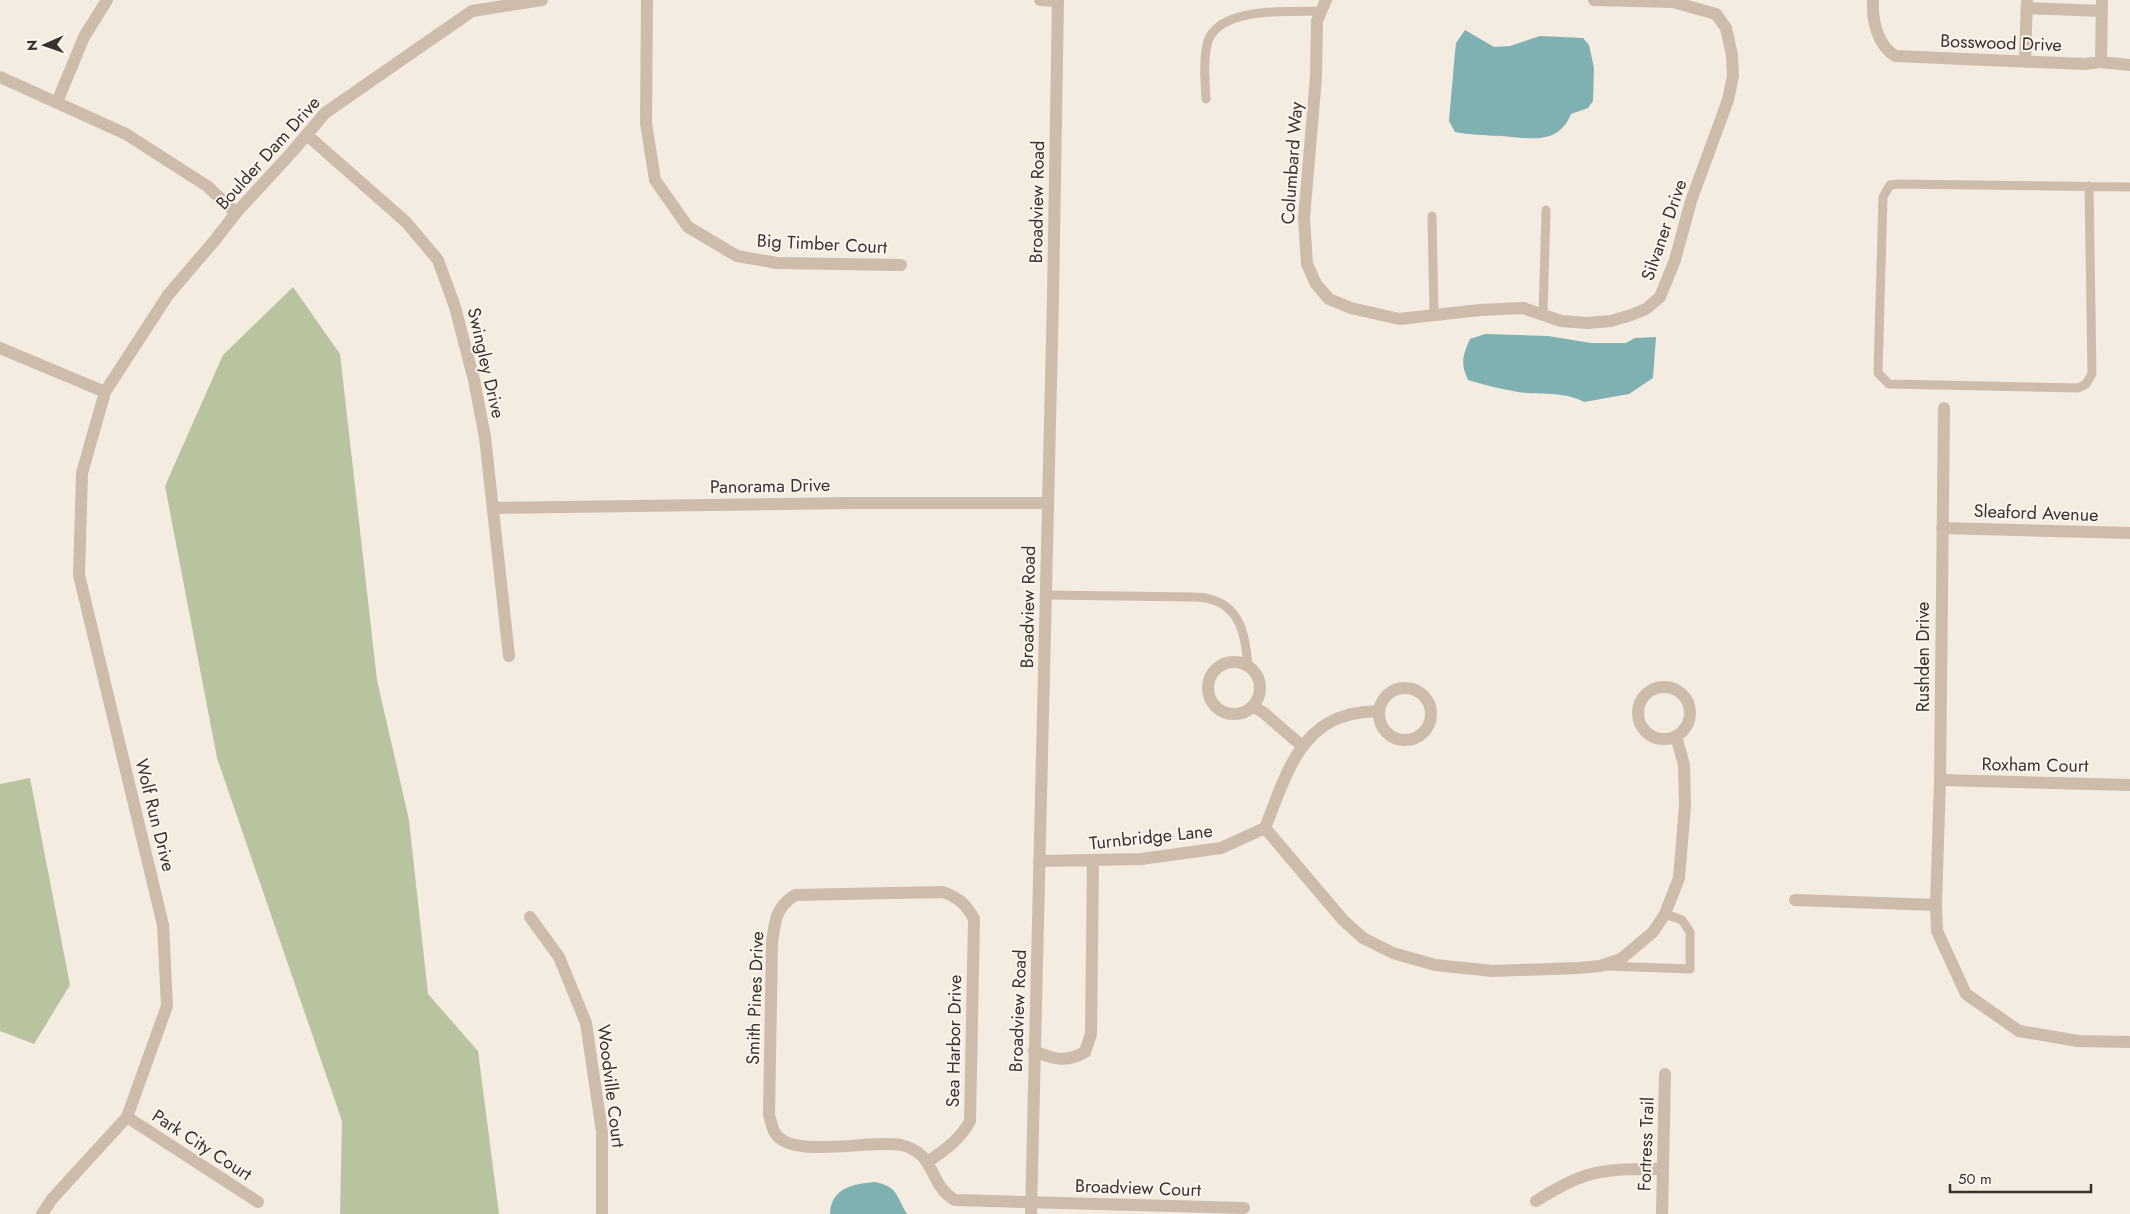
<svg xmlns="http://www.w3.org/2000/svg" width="2130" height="1214" font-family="Jost,sans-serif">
<rect width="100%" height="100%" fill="#f4ebe1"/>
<path fill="#b8c4a0" d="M293 287 340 354 377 680 409 820 428 994 478 1051 499 1214H340L342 1121 217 758 165 486 223 355Z
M30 778 70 985 34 1044 0 1031V784Z"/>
<path fill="#7fb0b2" d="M1465 30 1494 47 1510 46 1540 36 1583 38 1589 45 1594 68 1593 101 1588 108 1571 114C1558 146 1529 138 1501 136 1485 135 1470 135 1455 132L1449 121 1454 63 1456 43Z
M1485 334 1548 336 1591 343H1626L1635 338 1656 337 1653 378 1629 394 1584 402C1566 391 1539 395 1518 392 1501 389 1484 385 1468 380 1460 363 1463 355 1470 339Z
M874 1182C898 1186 896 1196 907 1214H830C831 1188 853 1184 874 1182Z"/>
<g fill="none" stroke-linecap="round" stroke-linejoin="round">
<path stroke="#cdbbac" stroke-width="9" d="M1206 99C1205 81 1203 58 1208 41 1220 6 1291 12 1321 11
M2089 186 2092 374 2086 384 2078 388 1889 384 1878 373 1883 197 1890 185 1899 184 2130 187
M1432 216 1434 315
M1543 315 1546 210
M1045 595 1193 597C1199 597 1207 598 1213 600 1242 609 1246 640 1248 666
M1607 966 1690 969V932L1682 920 1665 914"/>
<path stroke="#cdbbac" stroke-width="12" d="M647 0 646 123 655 180 688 227 737 256 777 263 901 265
M1040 0 1058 1
M1326 0 1317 21 1316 77 1304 218 1307 264 1316 284 1329 299 1351 308 1399 319 1480 310 1523 308 1561 321 1587 323 1611 321 1631 315 1646 309 1660 297 1675 260 1691 201 1728 100 1733 76 1732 55 1726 28 1716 14 1673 2 1594 0
M1873 0C1872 21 1877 44 1895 56L2084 64 2101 62 2130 65
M2027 8 2102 11
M2025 62 2027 0
M2101 62 2102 0
M0 77 126 134 207 186 236 213
M57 102 84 37 107 0
M307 135 406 222 438 260 455 307 474 380 485 437 509 656
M0 348 105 392
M1944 408 1940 780 1936 905 1937 931 1966 994 2019 1031 2078 1041 2130 1042
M493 508 854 503H1047
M1942 528 2130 533
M1208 688a26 26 0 1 1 52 0a26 26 0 1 1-52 0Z
M1638 713a26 26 0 1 1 52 0a26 26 0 1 1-52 0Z
M1379 714a26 26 0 1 1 52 0a26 26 0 1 1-52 0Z
M1253 706 1264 713 1302 746
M1940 780 2130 785
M1265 828 1343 920 1363 938 1393 953 1435 965 1493 971 1578 968 1600 966 1621 959 1653 932 1665 914 1679 878 1685 806 1684 765 1676 736
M1039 861 1141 859 1221 848 1265 828C1282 786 1296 730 1345 716 1355 712 1368 712 1379 711
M1795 900 1936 905
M530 917 559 957 586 1023 602 1132V1214
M1034 1051C1053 1059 1066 1063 1085 1052L1091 1034 1093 861
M127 1117 258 1202
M928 1162C944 1150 960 1140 970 1121L974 919C966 904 959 898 943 892L795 895C775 908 775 921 772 943L769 1115C771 1121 772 1128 775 1133 791 1160 873 1139 901 1145 937 1153 928 1185 955 1200L1244 1208
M1536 1201C1552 1191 1570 1180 1588 1175 1613 1168 1638 1169 1662 1169
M42 1214 52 1199 127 1117 167 1006 163 925 79 575 82 473 105 392 168 295 215 240 236 213 292 152 325 113 472 11 542 0
M1662 1214 1665 1074"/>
<path stroke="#cdbbac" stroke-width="12" d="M1031 1214 1053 297 1058 0"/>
</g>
<g text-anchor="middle" stroke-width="4" stroke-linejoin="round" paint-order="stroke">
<g font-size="18" fill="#3b302b" stroke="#fbf5ee">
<text transform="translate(2001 43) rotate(2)" y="6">Bosswood Drive</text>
<text transform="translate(268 153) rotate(-48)" y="6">Boulder Dam Drive</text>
<text transform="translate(1292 163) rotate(-86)" y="6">Columbard Way</text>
<text transform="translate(1037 202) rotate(-89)" y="6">Broadview Road</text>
<text transform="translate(1664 230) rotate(-71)" y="6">Silvaner Drive</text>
<text transform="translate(822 244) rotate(3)" y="6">Big Timber Court</text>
<text transform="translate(486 363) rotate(77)" y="6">Swingley Drive</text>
<text transform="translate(770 486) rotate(-1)" y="6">Panorama Drive</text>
<text transform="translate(2036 513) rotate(2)" y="6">Sleaford Avenue</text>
<text transform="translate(1028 607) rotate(-89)" y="6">Broadview Road</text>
<text transform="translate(1923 657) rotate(-90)" y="6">Rushden Drive</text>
<text transform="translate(2035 765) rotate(1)" y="6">Roxham Court</text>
<text transform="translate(155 815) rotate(76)" y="6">Wolf Run Drive</text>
<text transform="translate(1151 837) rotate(-6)" y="6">Turnbridge Lane</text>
<text transform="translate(755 998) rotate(-88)" y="6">Smith Pines Drive</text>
<text transform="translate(1018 1011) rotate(-88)" y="6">Broadview Road</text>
<text transform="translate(954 1041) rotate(-89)" y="6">Sea Harbor Drive</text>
<text transform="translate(611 1086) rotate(83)" y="6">Woodville Court</text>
<text transform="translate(1646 1144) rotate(-88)" y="6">Fortress Trail</text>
<text transform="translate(202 1145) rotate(33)" y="6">Park City Court</text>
<text transform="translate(1138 1188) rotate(2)" y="6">Broadview Court</text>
</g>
</g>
<g transform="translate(45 45) rotate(268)" stroke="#fbf5ee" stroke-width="4" paint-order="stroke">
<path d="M0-4L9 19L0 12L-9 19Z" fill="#3b302b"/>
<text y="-8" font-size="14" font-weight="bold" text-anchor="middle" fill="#3b302b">N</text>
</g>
<path d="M1950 1184v8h141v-8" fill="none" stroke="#3b302b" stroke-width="2.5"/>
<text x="1958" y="1184" font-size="15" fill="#3b302b" stroke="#fbf5ee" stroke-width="4" paint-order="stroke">50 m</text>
</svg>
